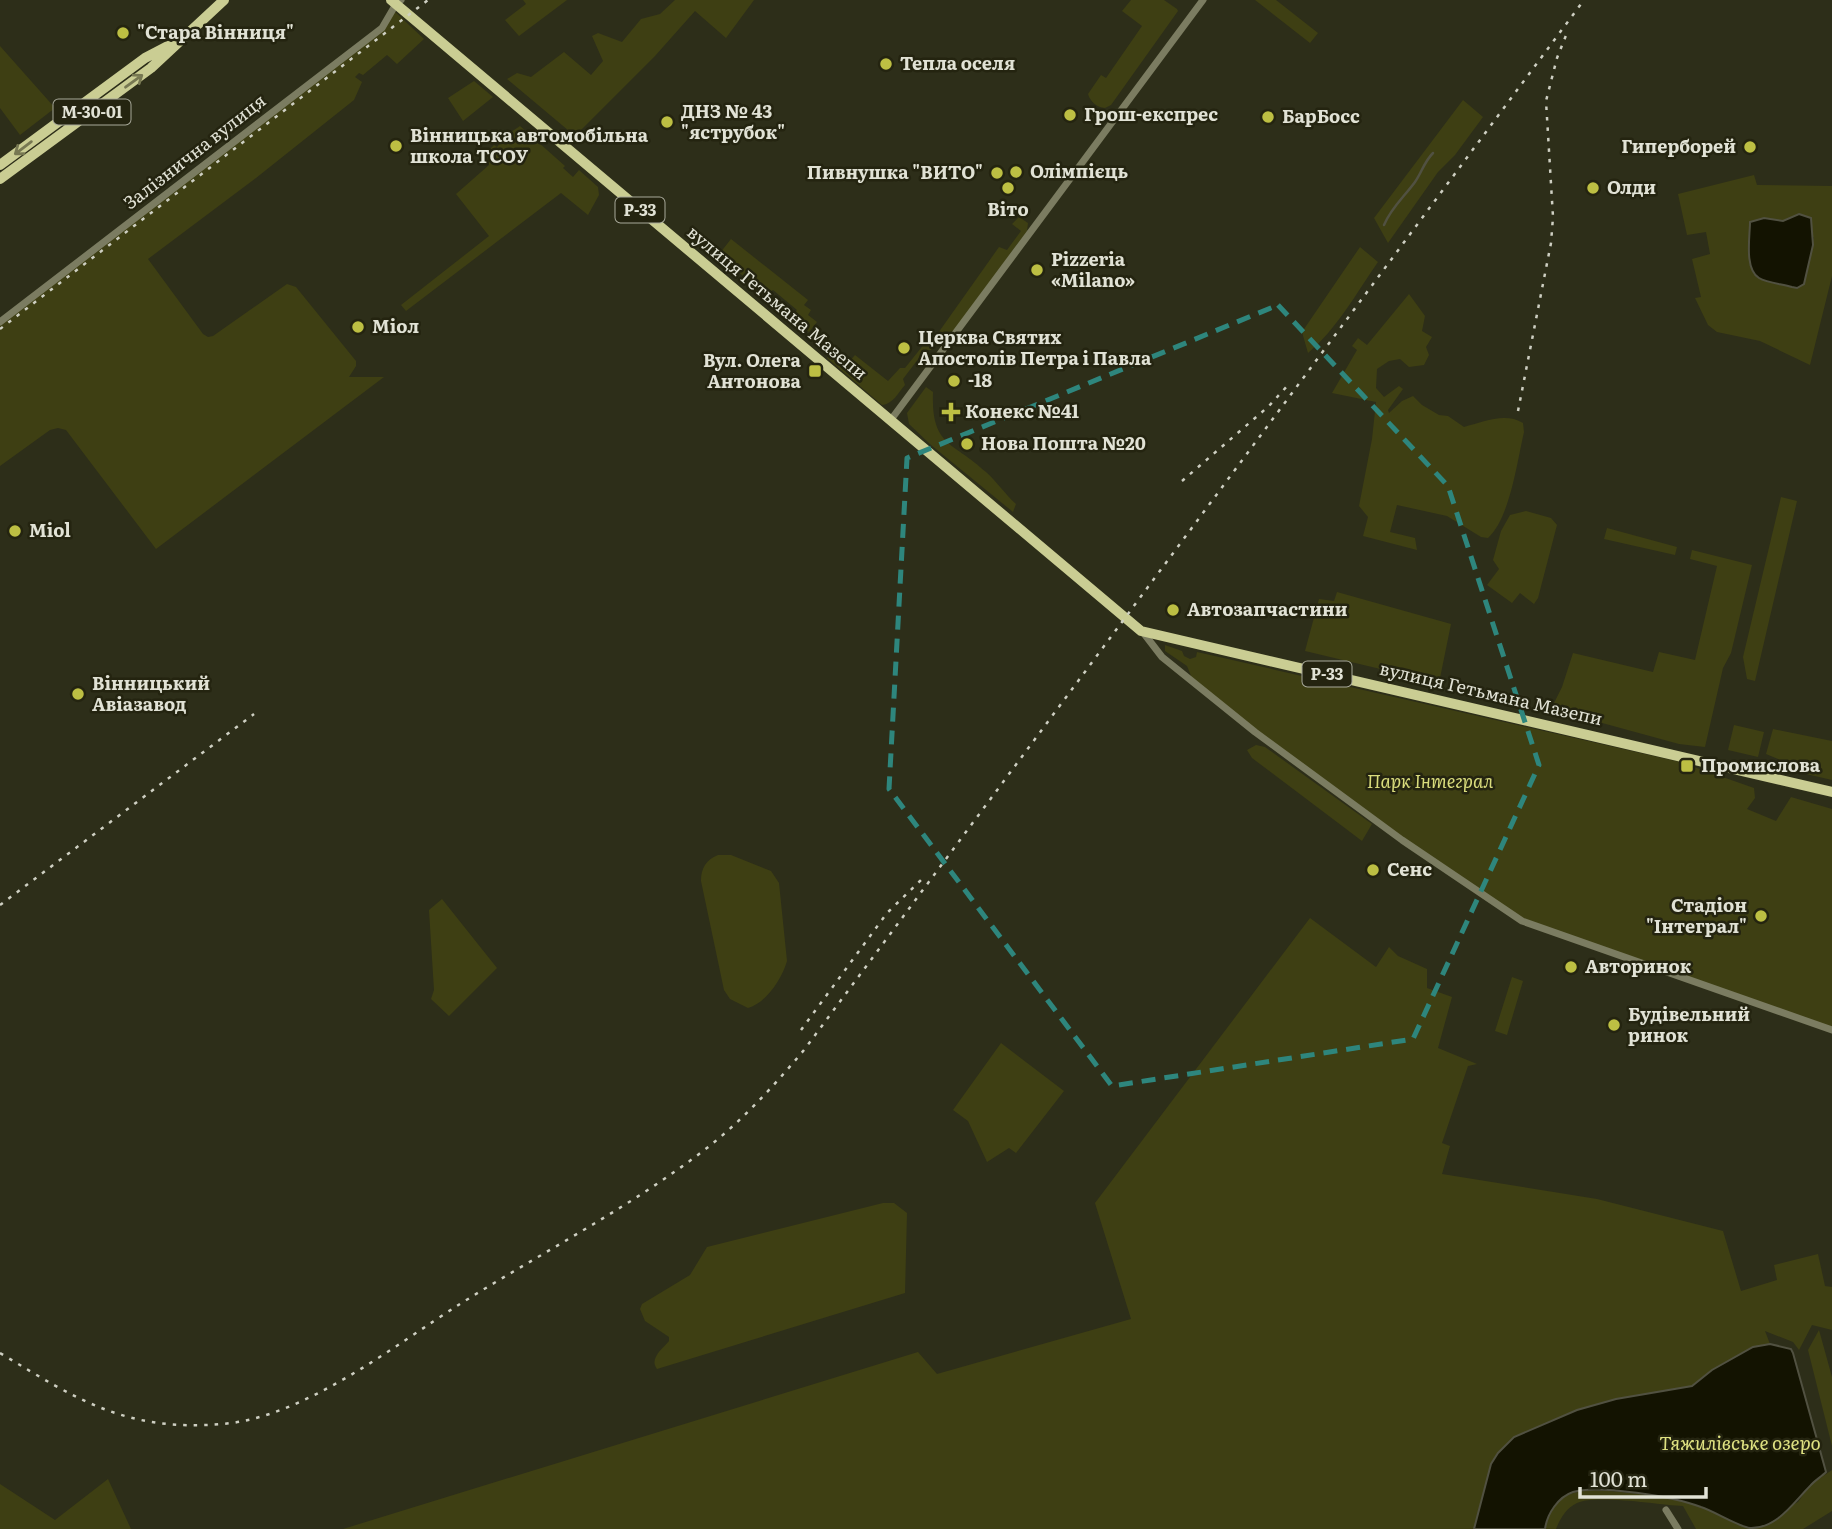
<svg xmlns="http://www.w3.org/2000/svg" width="1832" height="1529" font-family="Literata,serif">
<rect width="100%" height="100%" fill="#2d2e19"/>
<path fill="#3e3f13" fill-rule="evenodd" d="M523 0H567L519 36 505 20 526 4Z
M675 0H754L726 38 695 11 655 56 575 136 507 79 517 73 531 77 564 52 591 75 603 61 592 36 598 33 622 42 641 19 660 14Z
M1131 0H1164L1177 9 1178 11 1111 105 1105 108C1097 107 1091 103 1088 94L1101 75 1106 78 1142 26 1122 11Z
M1255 0H1276L1318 33 1310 43Z
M392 9 424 39 397 64 387 55 363 75 359 73 355 77 362 82 354 100 256 178 148 259 203 334 208 337 213 336 287 284 296 287 356 361V366L349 377H384L156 549 66 430 58 428 50 430 0 466V322L381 28Z
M0 46 55 108 20 135 0 108Z
M474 81 493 97 463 121 448 98Z
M1463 100 1483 117 1455 155 1438 172 1388 243 1374 218Z
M520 126 565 166 563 168 573 177 579 170 598 187 599 195 588 215 561 193 406 311 401 305 489 236 456 194 489 165 487 152 494 145 497 147 508 134Z
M1754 175 1757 185 1832 186V276L1810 365 1760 341 1717 332 1708 325 1695 298 1701 297 1692 259 1710 254 1706 232 1687 235 1678 194ZM1814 237 1804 284 1797 288 1792 287 1759 278Z
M1019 217 1028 223 1027 231 945 343 936 336 999 247 1007 250 1021 231 1012 224Z
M731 239 808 300 804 305 811 310 808 315 817 322 809 332 792 317 797 310 773 290 765 295 720 256V253Z
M1360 247 1378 262C1357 292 1337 329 1308 353L1302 332Z
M1409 294 1425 316 1422 331 1432 337 1426 347 1429 355 1424 365 1409 367 1400 359 1389 361 1377 369 1376 388 1384 397 1399 386 1403 389 1388 410 1389 413 1402 401 1413 396 1422 405 1439 415 1448 416 1464 427C1483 422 1505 412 1523 423L1524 432C1517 462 1510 518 1488 538L1481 537 1447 516 1397 505 1390 532 1415 538 1417 550 1363 536 1368 517 1359 506 1372 439 1376 402 1332 393 1357 350 1352 346 1358 338 1367 345Z
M929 338 935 344 931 350H925L903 379 905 385C898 393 893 404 882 405L827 358 833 351 848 363 855 355 888 381 900 368H905Z
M926 387 933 392C931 447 953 441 986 472 997 482 1005 494 1016 504L1013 512 931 445 909 424 907 413Z
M1781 497 1797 501 1755 681 1747 679 1743 657Z
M1526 511 1551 518 1557 525 1538 598 1534 604 1520 593 1512 603 1487 585 1499 569 1493 560 1501 531 1510 515Z
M1607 528 1677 547 1675 555 1604 539Z
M1692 550 1752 565 1731 653 1723 668 1705 747 1679 744 1551 709 1562 687 1573 653 1653 672 1659 652 1695 660 1717 566 1690 559Z
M1337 592 1451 624 1439 683 1305 651 1319 599 1334 601Z
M1165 645 1182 651 1184 656 1190 659 1196 657 1197 652 1680 762 1754 788 1755 798 1747 809 1776 821 1791 797 1832 809V1030L1522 921 1386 827 1194 683 1187 666 1165 651Z
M1734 725 1764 732 1758 757 1728 750Z
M1773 729 1832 741V780L1789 770 1778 759 1766 754Z
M1256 745 1265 747 1372 824 1362 841 1252 758 1247 750Z
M718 855H731L771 871 779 883 787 961C782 979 766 1003 748 1008L730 999 724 990 701 881C701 868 706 860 718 855Z
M442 899 497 968 449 1016 431 999 434 990 429 910Z
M1310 918 1376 967 1389 947 1398 956 1427 969V988L1452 997 1438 1048 1477 1064 1468 1066 1442 1143 1450 1146 1442 1174 1597 1199 1723 1231 1741 1291 1777 1280 1774 1265 1818 1254 1825 1286 1832 1287V1330L1812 1325 1799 1350 1793 1342 1765 1331 1770 1344 1753 1347 1712 1370 1692 1386 1616 1399 1577 1410 1514 1437 1498 1453 1491 1464 1474 1529H343L918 1352 937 1374 1131 1319 1095 1203Z
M1512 977 1523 981 1507 1035 1495 1031Z
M1001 1043 1064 1091 1016 1153 1009 1148 987 1162 968 1121 953 1110Z
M883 1203H894L907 1213 905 1293 657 1369C649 1359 662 1349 669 1341V1337L645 1321 640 1309 642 1304 690 1275 707 1247Z
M1819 1330 1832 1377V1446L1808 1350Z
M1832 1470V1511L1803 1529H1696L1683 1506C1660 1505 1595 1494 1577 1503 1566 1508 1560 1519 1556 1529H1545C1551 1486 1588 1489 1621 1492 1635 1494 1650 1494 1664 1497 1694 1502 1722 1516 1750 1528L1798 1502 1810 1485Z
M108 1479 131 1529H0V1484L55 1520Z"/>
<path fill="#131301" stroke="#515141" stroke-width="2" d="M1799 214 1811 218 1813 245 1804 284 1797 288 1792 287C1782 284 1767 283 1759 278 1744 269 1750 236 1750 222L1764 218 1783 221Z
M1770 1344 1791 1349 1793 1353 1826 1472C1821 1477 1814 1481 1810 1486 1794 1502 1777 1529 1750 1528 1739 1527 1714 1511 1701 1507 1675 1497 1598 1484 1573 1492 1558 1497 1547 1514 1545 1529H1474L1491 1464 1498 1453 1514 1437 1577 1410 1616 1399 1692 1386 1712 1370 1753 1347Z"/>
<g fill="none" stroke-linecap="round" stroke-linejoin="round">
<path stroke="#515141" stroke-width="2.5" d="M1384 225C1391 208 1404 197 1415 182 1422 172 1424 162 1433 153"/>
<path stroke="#7b7c61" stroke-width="7" d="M0 322 382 28 396 4 401 0
M890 421 1203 0
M1142 631 1162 657 1255 732 1402 840 1522 921 1832 1030
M1666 1510 1678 1529"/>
<path stroke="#cacd93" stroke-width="10" d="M391 0 1141 631 1832 792
M0 165 145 58 168 46
M0 179 151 68 224 0"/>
<path stroke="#cecfc2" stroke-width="2.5" stroke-dasharray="3.5 7" stroke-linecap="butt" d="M0 329 428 0
M1518 411 1551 243 1553 217 1546 101 1557 58 1567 33
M1182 481 1269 406 1289 384
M0 905 254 714
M801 1030 887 913 922 879
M0 1353C78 1400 126 1432 222 1424 303 1418 392 1347 460 1304 541 1253 627 1209 703 1151 740 1123 773 1087 804 1050L1584 0"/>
</g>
<defs><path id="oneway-shaft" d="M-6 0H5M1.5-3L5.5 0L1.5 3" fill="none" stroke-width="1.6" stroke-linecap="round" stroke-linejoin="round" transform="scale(1.75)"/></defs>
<g stroke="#777852">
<use href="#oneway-shaft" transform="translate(134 81) rotate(-36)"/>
<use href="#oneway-shaft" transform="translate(23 148) rotate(143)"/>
</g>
<path fill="none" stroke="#2e867d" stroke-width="5" stroke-dasharray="14 9" stroke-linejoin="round" d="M1278 305 1448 486 1539 765 1413 1039 1112 1086 889 789 907 458Z"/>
<g fill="#bdbf43" stroke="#242410" stroke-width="2.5">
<circle cx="123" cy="33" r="7"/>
<circle cx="886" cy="64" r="7"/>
<circle cx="1070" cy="115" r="7"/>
<circle cx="1268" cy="117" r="7"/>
<circle cx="667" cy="122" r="7"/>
<circle cx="396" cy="146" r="7"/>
<circle cx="1750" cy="147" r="7"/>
<circle cx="1016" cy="172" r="7"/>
<circle cx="997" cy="173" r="7"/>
<circle cx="1008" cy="188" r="7"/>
<circle cx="1593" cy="188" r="7"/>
<circle cx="1037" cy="270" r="7"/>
<circle cx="358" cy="327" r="7"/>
<circle cx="904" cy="348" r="7"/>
<rect x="808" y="364" width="14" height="14" rx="3.5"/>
<circle cx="954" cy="381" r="7"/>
<path d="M947.5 401.5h7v7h7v7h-7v7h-7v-7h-7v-7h7z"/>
<circle cx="967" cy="444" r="7"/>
<circle cx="15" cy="531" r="7"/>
<circle cx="1173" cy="610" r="7"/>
<circle cx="78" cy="694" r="7"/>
<rect x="1680" y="759" width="14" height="14" rx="3.5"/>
<circle cx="1373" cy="870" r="7"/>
<circle cx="1761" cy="916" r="7"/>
<circle cx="1571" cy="967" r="7"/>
<circle cx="1614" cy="1025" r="7"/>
</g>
<g text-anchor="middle" stroke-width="5" stroke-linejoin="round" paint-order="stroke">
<g fill="#242410" stroke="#a8a99a" stroke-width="2">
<rect x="53.5" y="99.5" width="77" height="25" rx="5"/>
<rect x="615.5" y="197.5" width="49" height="25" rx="5"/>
<rect x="1302.5" y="661.5" width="49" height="25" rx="5"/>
</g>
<g font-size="16" font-weight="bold" fill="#e1e2d5">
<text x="92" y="118">М-30-01</text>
<text x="640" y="216">Р-33</text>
<text x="1327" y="680">Р-33</text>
</g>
<g font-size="18" font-weight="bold" fill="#e1e2d5" stroke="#242410" text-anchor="start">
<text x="137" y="39">"Стара Вінниця"</text>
<text x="900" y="70">Тепла оселя</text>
<text x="681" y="118">ДНЗ № 43<tspan x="681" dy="21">"яструбок"</tspan></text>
<text x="1084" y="121">Грош-експрес</text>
<text x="1282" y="123">БарБосс</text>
<text x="410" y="142">Вінницька автомобільна<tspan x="410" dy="21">школа ТСОУ</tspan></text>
<text x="1736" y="153" text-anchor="end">Гиперборей</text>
<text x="1030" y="178">Олімпієць</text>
<text x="983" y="179" text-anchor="end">Пивнушка "ВИТО"</text>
<text x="1607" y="194">Олди</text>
<text x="1008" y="216" text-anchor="middle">Віто</text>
<text x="1051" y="266">Pizzeria<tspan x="1051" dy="21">«Milano»</tspan></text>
<text x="372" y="333">Міол</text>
<text x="918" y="344">Церква Святих<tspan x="918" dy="21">Апостолів Петра і Павла</tspan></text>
<text x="801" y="367" text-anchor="end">Вул. Олега<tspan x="801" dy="21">Антонова</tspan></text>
<text x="968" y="387">-18</text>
<text x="965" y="418">Конекс №41</text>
<text x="981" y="450">Нова Пошта №20</text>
<text x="29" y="537">Miol</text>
<text x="1187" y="616">Автозапчастини</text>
<text x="92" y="690">Вінницький<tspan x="92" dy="21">Авіазавод</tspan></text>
<text x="1701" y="772">Промислова</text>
<text x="1387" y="876">Сенс</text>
<text x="1747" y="912" text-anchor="end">Стадіон<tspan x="1747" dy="21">"Інтеграл"</tspan></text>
<text x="1585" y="973">Авторинок</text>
<text x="1628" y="1021">Будівельний<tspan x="1628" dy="21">ринок</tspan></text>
</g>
<g font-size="18" fill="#e1e2d5" stroke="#242410">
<text transform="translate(195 152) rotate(-38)" y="6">Залізнична вулиця</text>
<text transform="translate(777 303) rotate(40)" y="6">вулиця Гетьмана Мазепи</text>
<text transform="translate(1491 694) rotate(13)" y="6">вулиця Гетьмана Мазепи</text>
</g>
<g font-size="18" font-style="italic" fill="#d9dc7c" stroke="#242410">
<text x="1430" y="788">Парк Інтеграл</text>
</g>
<g font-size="19" font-style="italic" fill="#dfe282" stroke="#242410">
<text x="1740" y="1450">Тяжилівське озеро</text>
</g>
</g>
<path d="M1580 1487v10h126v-10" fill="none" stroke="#e1e2d5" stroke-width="3.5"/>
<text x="1590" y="1487" font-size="21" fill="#e1e2d5" stroke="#242410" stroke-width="5" paint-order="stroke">100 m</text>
</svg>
